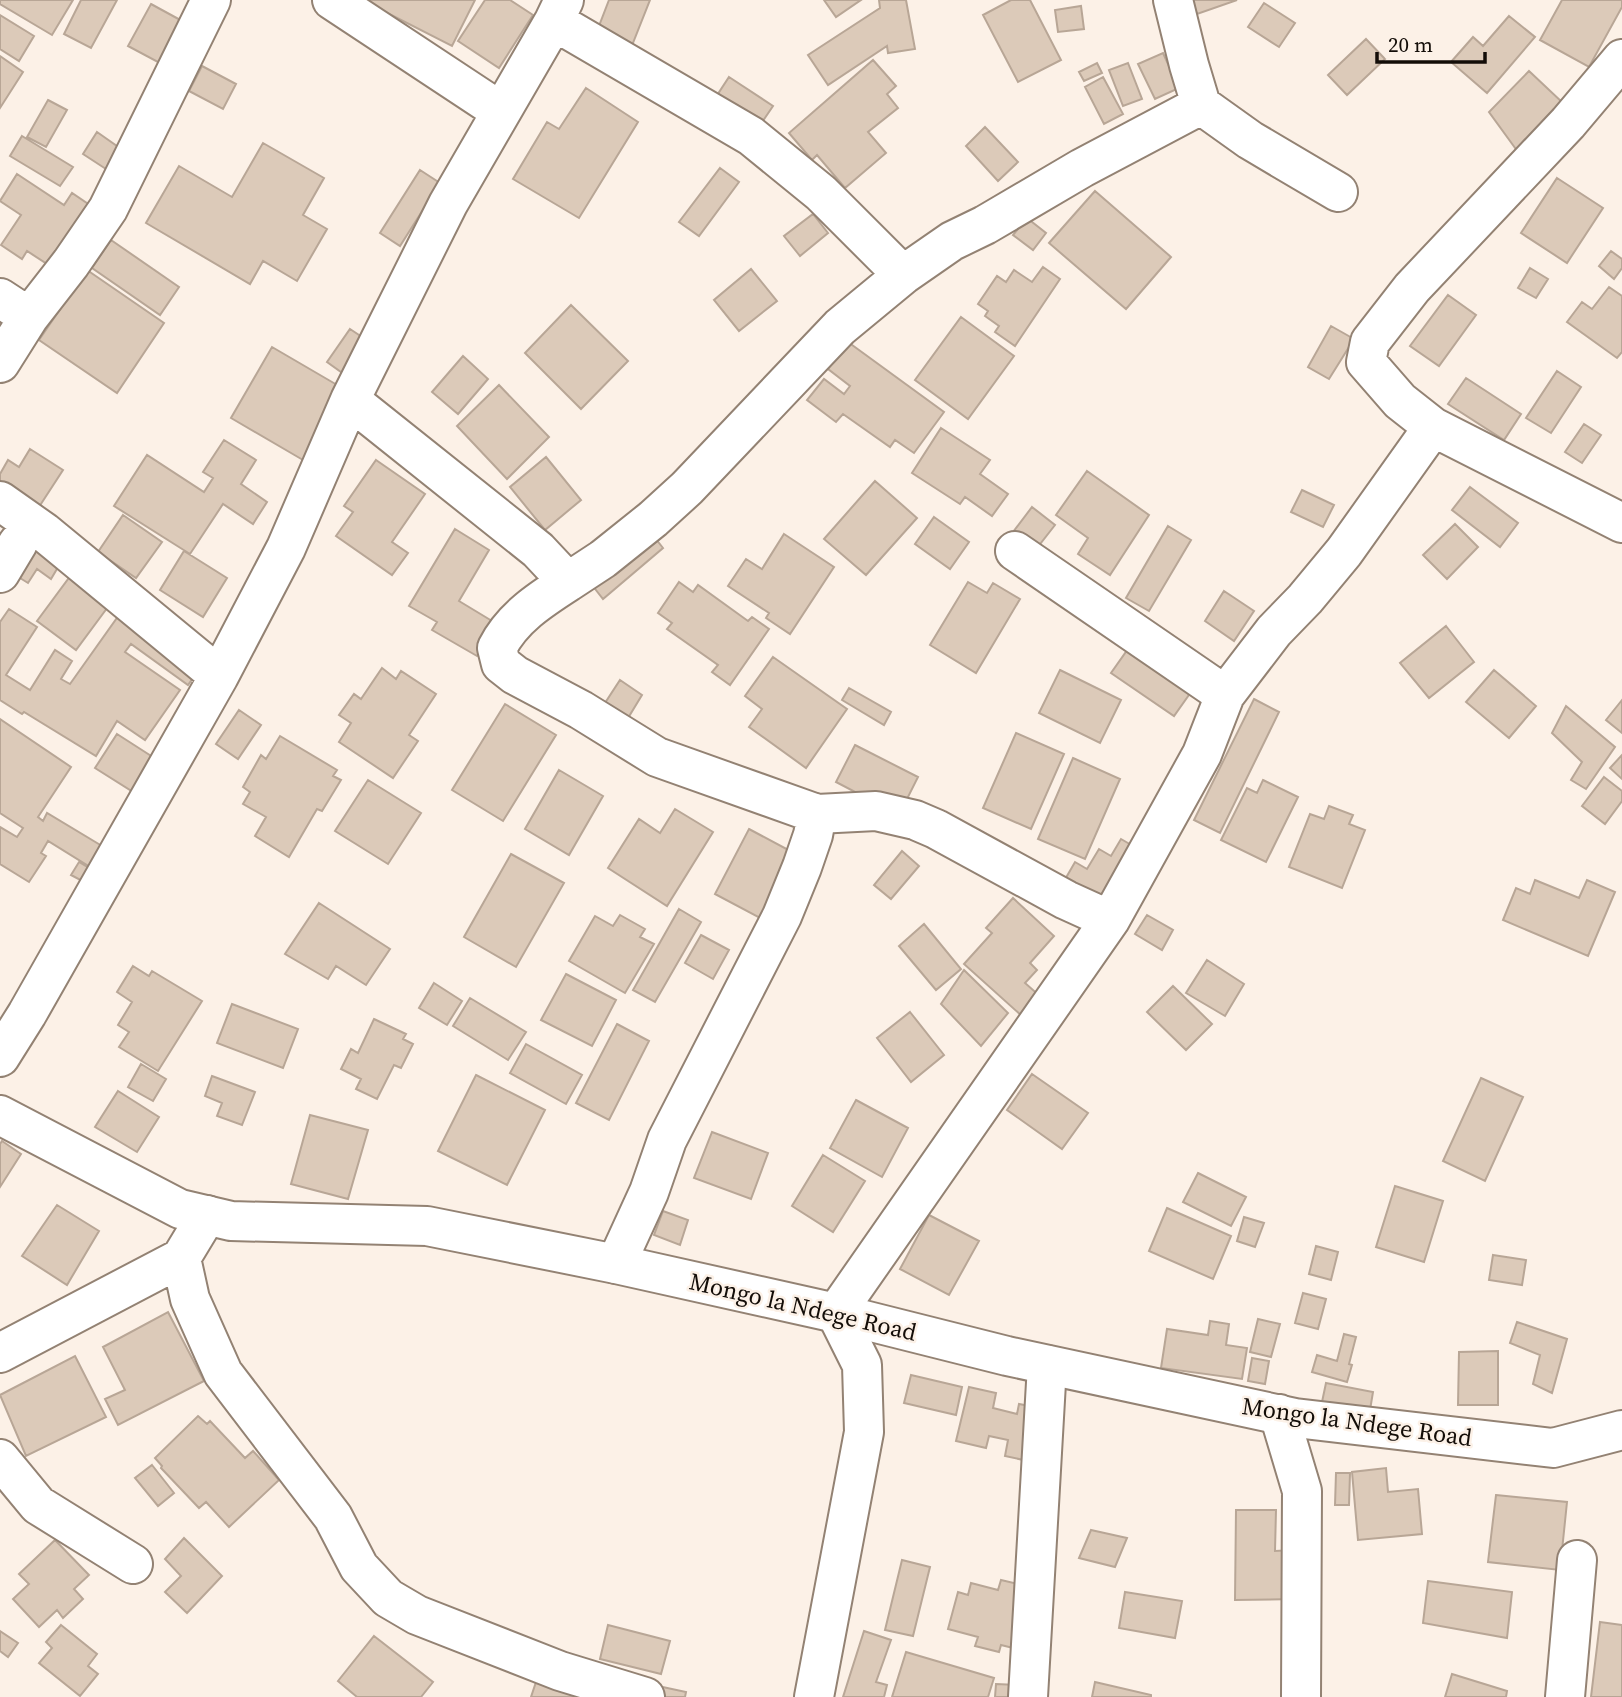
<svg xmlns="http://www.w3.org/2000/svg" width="1622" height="1697" font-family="'Source Serif 4',serif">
<rect width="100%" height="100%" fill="#fcf1e7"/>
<path fill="#dccab9" stroke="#b8a696" stroke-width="2" d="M0 0H73L52 35 0 4Z
M81 0H117L91 48 64 34Z
M362 0H475L452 46Z
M485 0H510L533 15 499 68 458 41Z
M609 0H650L629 53 594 39Z
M824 0H861L836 17Z
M879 0H906L915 49 888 53 887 46 828 85 808 55 880 8Z
M1011 0H1030L1061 60 1018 82 983 15Z
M1192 0H1237L1197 14Z
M1562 0H1622V7L1589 67 1540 40Z
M1264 3 1295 23 1279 47 1248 27Z
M151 4 206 34 184 76 128 46Z
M1081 6 1084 29 1058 32 1055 10Z
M0 15 34 36 19 61 0 49Z
M1509 16 1535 37 1487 93 1451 62 1473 37 1483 46Z
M1366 39 1385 59 1347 95 1328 75Z
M1163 53 1179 88 1155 99 1138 64Z
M0 56 23 72 0 108Z
M873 60 896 86 887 94 898 108 868 132 886 153 845 188 817 155 812 160 789 133Z
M1097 63 1102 73 1084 81 1079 72Z
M1128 63 1142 99 1123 106 1109 70Z
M202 66 236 84 223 109 189 91Z
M1529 71 1563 103 1518 152 1489 112Z
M729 77 773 106 756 131 712 103Z
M1103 77 1123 114 1104 124 1085 87Z
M586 88 638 122 579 218 513 179 547 122 559 129Z
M48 100 67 110 46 147 27 137Z
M985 127 1018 162 998 181 966 146Z
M97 132 124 151 109 171 83 154Z
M22 136 73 167 60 186 10 156Z
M263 143 324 178 303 215 327 229 297 281 263 261 250 284 146 223 179 166 232 197Z
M720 168 739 182 699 236 679 222Z
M420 170 440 183 400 246 380 233Z
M17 174 64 205 72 193 100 212 61 273 27 251 22 259 1 245 21 215 0 201Z
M1557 178 1603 208 1567 263 1521 233Z
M1095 191 1171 257 1126 309 1049 243Z
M813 214 828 233 800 256 784 236Z
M1027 218 1046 233 1033 250 1013 235Z
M111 240 179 287 160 315 92 268Z
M1611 251 1622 259V268L1614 279 1599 266Z
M1043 267 1060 279 1015 346 995 332 999 326 985 316 988 311 978 304 997 276 1006 282 1014 270 1032 282Z
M1530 268 1548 279 1536 298 1518 288Z
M751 269 777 301 739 331 714 300Z
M87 270 164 323 117 393 39 340Z
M1609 287 1622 296V352L1617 358 1567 322 1582 302 1592 309Z
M1448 295 1476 315 1439 366 1410 346Z
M571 305 628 361 581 409 525 353Z
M961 317 1014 356 968 419 915 380Z
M1331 326 1354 339 1329 379 1308 367Z
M350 329 371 343 348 377 327 362Z
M848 342 944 412 914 453 895 440 890 447 843 414 836 422 807 400 824 379 844 394 850 386 828 369Z
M272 347 344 389 303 460 231 418Z
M463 356 488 379 458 414 432 392Z
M1557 371 1581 387 1551 433 1526 418Z
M1466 378 1521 414 1504 440 1448 404Z
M499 385 549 437 507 479 457 426Z
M1584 424 1601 435 1582 463 1565 452Z
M941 428 990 460 980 474 1008 494 992 516 965 497 960 504 912 473Z
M224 440 256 460 241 484 267 502 253 524 223 504 190 554 114 506 147 455 204 492 213 478 203 472Z
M30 449 63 470 37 510 0 487V474L8 460 19 467Z
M546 457 581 500 545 530 510 487Z
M376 460 425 494 392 542 408 553 392 575 336 536 353 512 344 506Z
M1087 471 1149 515 1110 575 1078 554 1088 538 1056 515Z
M875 481 917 518 866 575 824 539Z
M1470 487 1518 523 1500 547 1452 510Z
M1302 490 1334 505 1323 527 1291 512Z
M1032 507 1055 525 1033 553 1010 536Z
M123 515 162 542 136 578 98 552Z
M934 517 969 542 950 569 915 544Z
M1455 524 1478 547 1447 579 1423 555Z
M1168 526 1191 540 1149 611 1126 598Z
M455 529 489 550 459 601 497 624 477 656 432 630 437 622 409 606Z
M652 534 663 548 603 599 592 585Z
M784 534 834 567 790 634 766 618 769 613 728 586 746 559 762 569Z
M38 538 64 557 51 579 37 569 28 583 12 573Z
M184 551 227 578 203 617 160 590Z
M77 567 116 596 76 650 37 621Z
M679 582 693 592 698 585 748 621 752 617 769 629 730 685 712 672 718 665 667 629 672 623 658 613Z
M968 582 987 593 993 583 1020 599 976 673 930 645Z
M1224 591 1254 611 1234 641 1205 621Z
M129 601 208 657 188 685 131 644 125 652 180 690 145 740 117 721 96 756 24 712 22 714 0 700V622L9 609 37 627 6 675 30 690 55 650 72 661 61 679 70 684Z
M1446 626 1474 662 1429 698 1400 663Z
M1128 649 1191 692 1174 716 1111 673Z
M773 657 847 709 806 768 749 727 762 709 745 696Z
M382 668 396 679 401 671 436 694 409 735 418 741 393 778 339 742 351 723 339 715 354 694 361 699Z
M1060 670 1121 700 1100 743 1039 713Z
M1494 670 1536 706 1509 738 1466 702Z
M620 680 642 695 628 718 605 703Z
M849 688 891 712 884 725 842 700Z
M1254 699 1279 712 1220 833 1194 820Z
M1622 700V733L1606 720Z
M505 704 556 735 503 821 452 790Z
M1566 706 1615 747 1586 789 1571 780 1582 762 1552 733Z
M239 710 261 725 238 759 216 744Z
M0 719 71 767 38 817 43 821 47 813 107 849 95 870 48 841 41 853 46 856 29 882 0 864V827L17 837 23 828 0 813Z
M1016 733 1064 754 1031 829 983 808Z
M117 734 159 761 138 795 95 768Z
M280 736 337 770 333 776 341 780 322 811 317 809 289 857 255 836 266 817 243 804 250 792 243 787 261 755 266 759Z
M855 745 918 777 899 815 836 782Z
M1622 755V779L1610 768Z
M1073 758 1120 779 1085 859 1038 839Z
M559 770 603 796 569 855 525 829Z
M1604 777 1622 791V801L1605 824 1582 806Z
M368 780 421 813 388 864 335 831Z
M1263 780 1298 797 1266 862 1221 840 1247 788 1257 793Z
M1329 806 1353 815 1349 824 1365 830 1342 888 1289 867 1310 814 1324 819Z
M675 809 713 832 667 906 608 868 639 819 660 833Z
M749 829 794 853 760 918 715 894Z
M1121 839 1140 850 1107 909 1063 883 1075 862 1087 869 1099 849 1111 856Z
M902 851 919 866 891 899 874 885Z
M511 854 564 883 516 967 464 937Z
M79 862 94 871 86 883 71 875Z
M1535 880 1579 898 1587 880 1615 892 1588 956 1503 920 1516 888 1530 894Z
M1013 898 1054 936 1030 963 1037 970 1025 983 1041 997 1023 1017 964 964 992 933 986 928Z
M319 903 390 949 366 985 336 966 328 979 285 954Z
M679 909 701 922 655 1002 633 990Z
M620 915 645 929 640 937 654 944 625 993 569 961 595 916 613 926Z
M1147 915 1173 930 1162 950 1135 934Z
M924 924 961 969 936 990 899 946Z
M701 935 729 950 713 979 685 963Z
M1207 960 1244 984 1225 1016 1186 993Z
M133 966 149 976 152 971 202 1001 158 1071 119 1047 129 1032 118 1025 132 1002 117 992Z
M964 970 1008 1013 981 1046 941 1004Z
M566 974 616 1000 592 1046 541 1020Z
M434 983 462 1001 447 1025 419 1008Z
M1173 986 1212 1024 1186 1050 1147 1012Z
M470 998 526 1032 508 1060 453 1026Z
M232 1004 298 1029 283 1068 217 1043Z
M910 1012 944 1055 911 1082 877 1038Z
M374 1019 406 1034 403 1039 413 1044 401 1068 394 1065 377 1099 356 1089 361 1079 341 1069 351 1049 358 1053Z
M617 1024 649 1041 609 1120 576 1103Z
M526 1044 582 1075 566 1104 510 1073Z
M141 1064 166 1079 153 1101 128 1087Z
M1032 1074 1088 1113 1062 1149 1007 1110Z
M476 1075 545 1110 507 1185 438 1151Z
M212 1076 255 1092 242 1125 217 1116 222 1103 205 1096Z
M1481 1078 1523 1097 1485 1181 1443 1161Z
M118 1091 159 1117 137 1152 95 1127Z
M856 1100 908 1128 882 1177 830 1148Z
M310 1115 368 1130 348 1199 291 1184Z
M712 1132 768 1153 751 1199 694 1178Z
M2 1141 21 1154 0 1187V1144Z
M823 1155 865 1181 833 1232 792 1206Z
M1198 1173 1246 1197 1231 1226 1183 1202Z
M1395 1186 1443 1201 1424 1262 1376 1247Z
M57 1205 99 1231 67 1285 22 1256Z
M1167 1208 1231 1236 1213 1279 1149 1251Z
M663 1211 688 1220 680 1245 654 1235Z
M929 1215 979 1241 949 1295 900 1269Z
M1244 1217 1264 1223 1255 1247 1237 1241Z
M1316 1246 1338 1252 1331 1280 1309 1274Z
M1493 1255 1526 1260 1522 1285 1489 1280Z
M1303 1293 1326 1299 1318 1329 1295 1323Z
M168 1312 204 1381 118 1425 105 1399 125 1390 103 1347Z
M1258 1319 1280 1324 1271 1357 1250 1352Z
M1210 1321 1229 1324 1226 1345 1247 1348 1242 1379 1161 1368 1167 1329 1208 1335Z
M1517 1322 1567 1339 1552 1393 1533 1384 1540 1355 1510 1343Z
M1344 1334 1356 1337 1349 1364 1352 1365 1347 1382 1312 1372 1317 1355 1337 1361Z
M1498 1351V1405H1458L1459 1352Z
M75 1356 106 1417 26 1456 0 1395Z
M1252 1358 1269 1361 1265 1384 1248 1381Z
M911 1375 962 1387 956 1415 904 1403Z
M1326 1383 1373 1392 1370 1410 1322 1402Z
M969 1387 996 1393 993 1408 1017 1414 1019 1404 1040 1408 1028 1461 1005 1456 1008 1440 989 1436 986 1448 956 1441Z
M198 1416 207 1424 210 1421 245 1458 253 1451 279 1480 229 1527 206 1502 199 1508 161 1468 162 1466 155 1458Z
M152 1465 174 1493 158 1506 135 1478Z
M1386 1468 1388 1492 1418 1489 1422 1534 1358 1540 1352 1472Z
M1336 1473H1350L1349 1505H1335Z
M1496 1495 1567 1502 1560 1570 1488 1562Z
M1236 1510H1276L1275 1551 1294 1550 1295 1599 1235 1600Z
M1091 1530 1127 1538 1115 1567 1079 1558Z
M184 1538 222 1576 187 1613 165 1592 181 1576 165 1559Z
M55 1540 89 1575 74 1589 83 1599 63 1618 57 1610 39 1627 13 1599 29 1584 19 1574Z
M902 1560 930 1567 913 1636 885 1630Z
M1001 1580 1022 1585 1017 1649 1001 1645 999 1652 975 1646 978 1637 948 1629 958 1592 968 1595 971 1583 998 1590Z
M1428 1581 1512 1592 1507 1638 1423 1623Z
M1125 1592 1182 1601 1175 1638 1119 1628Z
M1600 1622 1622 1625V1697H1591Z
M61 1625 97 1654 88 1666 98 1674 80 1696 39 1663 52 1648 46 1642Z
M608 1625 670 1641 661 1674 600 1659Z
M0 1631 18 1643 8 1657 0 1651Z
M864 1631 891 1640 876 1682 887 1685 884 1697H843Z
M374 1636 433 1682 421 1697H357L338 1681Z
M906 1652 994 1678 988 1697H892Z
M1452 1674 1507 1691 1506 1697H1445Z
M536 1682 583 1697H531Z
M1095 1682 1151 1695V1697H1092Z
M996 1684 1036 1686 1035 1697H995Z
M658 1686 686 1692 685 1697H656Z"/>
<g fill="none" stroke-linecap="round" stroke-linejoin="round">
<defs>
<path id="minor" d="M332 0 500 111
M1173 0 1189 65 1201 105
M554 21 751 136 821 193 903 275
M1622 59 1568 123 1412 288 1370 342 1366 362 1400 401 1433 427 1622 523
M0 298 29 317
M0 363 29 317 71 263 108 209 211 0
M350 400 538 550 568 582 603 559 653 519 687 488 840 327 903 275 952 241 985 225 1082 168 1201 105 1250 140 1338 192
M0 501 44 532 219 676
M1015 551 1225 695
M0 573 18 543
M568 582C540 600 512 618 497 648L501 664 515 675 581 710 657 757 817 814 876 811 915 820 936 829 1066 900 1110 920
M0 1057 27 1014 219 676 286 548 350 400 448 204 554 21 564 0
M181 1258 190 1299 223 1373 333 1517 359 1567 388 1598 417 1615 560 1671 645 1697
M616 1264 649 1192 667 1140 782 916 802 867 813 835 817 814
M0 1353 181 1258 207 1215
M1279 1414 1302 1491 1301 1697
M0 1459 38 1505 133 1564
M814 1697 864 1432 862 1365 836 1313 1110 920 1202 754 1225 695 1274 631 1305 599 1344 552 1433 427
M1028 1697 1047 1365
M1565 1697 1577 1560"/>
<path id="tertiary" d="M0 1115 180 1209 231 1221 427 1226 616 1264 836 1313 1007 1356 1295 1418 1553 1448 1622 1430"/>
</defs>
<use href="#minor" stroke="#938273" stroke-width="42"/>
<use href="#tertiary" stroke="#938273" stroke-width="42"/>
<use href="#minor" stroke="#fff" stroke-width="38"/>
<use href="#tertiary" stroke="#fff" stroke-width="38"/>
</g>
<g text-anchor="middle" stroke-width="5" stroke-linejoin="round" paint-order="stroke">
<g font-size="24" fill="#130d08" stroke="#fcf1e7">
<text transform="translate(803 1307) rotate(13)" y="8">Mongo la Ndege Road</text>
<text transform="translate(1357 1422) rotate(8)" y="8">Mongo la Ndege Road</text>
</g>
</g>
<path d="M1377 52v10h108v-10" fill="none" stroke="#130d08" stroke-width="3.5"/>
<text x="1388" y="52" font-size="21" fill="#130d08" stroke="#fcf1e7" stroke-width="5" paint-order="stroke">20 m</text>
</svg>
